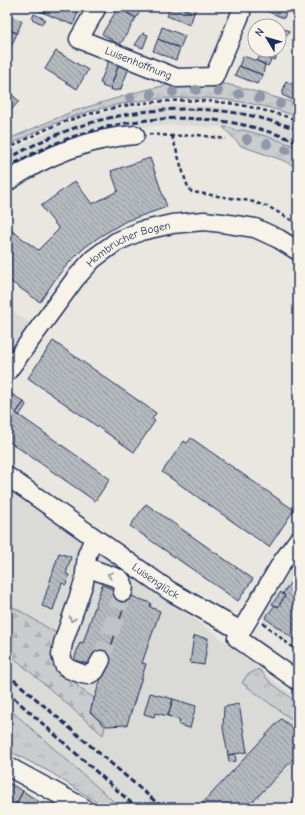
<svg xmlns="http://www.w3.org/2000/svg" width="305" height="815" font-family="'Comic Neue',sans-serif">
<defs>
<pattern id="grass-tufts" width="24" height="20" patternUnits="userSpaceOnUse"><rect width="24" height="20" fill="#cbcccd"/><path d="M3 7l-1-3M5 7V3M7 7l1-3M15 17l-1-3M17 17v-4M19 17l1-3" fill="none" stroke="#aeb0b2"/></pattern>
<pattern id="forest-firs" width="22" height="20" patternUnits="userSpaceOnUse"><rect width="22" height="20" fill="#cbcccd"/><path d="M5 1l3.5 6h-7zM16 11l3.5 6h-7z" fill="#aeb0b2"/></pattern>
<pattern id="building-back-hatch" width="6" height="6" patternUnits="userSpaceOnUse"><rect width="6" height="6" fill="#b6babf"/><path d="M-1 5l2 2M0 0l6 6M5-1l2 2" fill="none" stroke="#93989e"/></pattern>
</defs>
<rect width="100%" height="100%" fill="#eae7e0"/>
<filter id="ink" filterUnits="userSpaceOnUse"><feTurbulence type="fractalNoise" baseFrequency=".025" numOctaves="2"/><feDisplacementMap in="SourceGraphic" scale="8" xChannelSelector="R" yChannelSelector="G"/><feConvolveMatrix kernelMatrix="1 2 1 2 8 2 1 2 1" color-interpolation-filters="sRGB"/></filter>
<g filter="url(#ink)">
<path fill="#dadad6" d="M185 104 241 109 263 113 298 123V148L295 146 243 130 236 131 231 128 173 125 138 127 112 131 7 175V154L22 145 61 126 111 111 157 105Z
M7 307 41 331 7 377Z
M7 488 84 541 215 634 298 699V808H121L7 707Z
M292 569 298 573V649L259 616Z"/>
<path fill="url(#grass-tufts)" stroke="#737e96" d="M217 82 243 88 298 104V117C205 82 92 96 7 147V141L11 138 71 112 137 92 167 85Z
M223 127 231 128 236 131 243 130 269 137 295 146 298 148V168L282 160 241 146Z
M259 669 270 682 298 703V724L242 683 247 675Z
M7 707 121 808H106L50 772 7 750Z"/>
<path fill="url(#forest-firs)" stroke="#737e96" d="M7 603 56 633 53 656 70 674 79 688 94 698 90 712 105 727 103 735 7 652Z"/>
<path fill="url(#building-back-hatch)" stroke="#1b2f5e" d="M30 7H47L44 13Z
M47 7H80L73 25 44 13Z
M118 7H143L136 18Z
M171 7H179L194 13 190 25 167 16Z
M180 7H196L194 13Z
M256 7H288L284 18Z
M118 8 136 18 120 45 102 34Z
M34 14 45 19 42 24 32 19Z
M7 15 22 21 17 33 7 29Z
M162 27 185 36 180 48 158 39Z
M279 27 289 31 287 36 279 33Z
M7 29 17 33 12 45 7 43Z
M143 33 148 35 143 48 135 45Z
M158 39 180 48 176 60 153 51Z
M56 51 88 70 77 89 45 69Z
M266 51 277 55 275 60 264 56Z
M243 56 265 64 263 75 239 66Z
M260 56 271 60 268 66 257 61Z
M109 60 119 64 110 89 102 86 103 84 100 83Z
M119 64 129 68 120 91 117 89 116 91 110 89Z
M239 66 263 75 260 81H259L257 84 235 75Z
M286 81 296 86 293 100 282 95Z
M9 92 19 101 7 115V94Z
M150 158 167 207 126 221 99 237 84 248 67 265 56 278 40 302 7 279 8 228 38 250 59 229 41 206 75 181 92 204 118 191 111 171Z
M53 341 156 413 152 419 155 421 134 452 28 378Z
M10 393 24 402 16 413 110 479 95 501 7 440V396Z
M24 402 26 405 19 416 16 413Z
M191 438 294 510 269 547 162 472 184 441 187 443Z
M146 504 253 579 238 601 130 526Z
M59 553 71 557 66 574 69 575 66 585 62 583 53 610 42 606Z
M291 582 298 587V642L265 618 275 605 278 607 285 596 283 593Z
M102 585 128 594 106 661 94 662 88 664 74 660 80 642 83 643Z
M281 592 285 596 278 607 272 604Z
M128 595 151 603 150 607 160 611 142 663 146 664 127 725 106 726 90 712Z
M194 636 208 638 204 665 190 663Z
M150 693 173 699 168 716 155 713 154 717 144 714Z
M173 699 196 706 190 728 179 725 180 720 168 716Z
M239 704 247 752 228 755 223 728 224 707Z
M281 719 298 731V754L247 808H205L201 805Z
M235 754 236 761 229 762 228 755Z
M7 782 23 791 14 808H7Z
M23 791 44 805 42 808H14Z
M298 797V808H288Z"/>
<g fill="none" stroke-linecap="round" stroke-linejoin="round">
<path stroke="#c1c2c6" stroke-width="18" stroke-dasharray="18 9" stroke-linecap="butt" d="M101 660 123 592"/>
<defs>
<g id="minor">
<path id="s1" d="M97 7 79 39 177 78 214 77 241 13"/>
<path d="M7 182C44 156 90 138 135 135"/>
<path id="s2" d="M7 372 75 279 93 259 116 242 141 231 172 224 204 221 222 223 255 228 279 239 298 251"/>
<path id="s3" d="M7 476 170 591 241 631"/>
<path d="M94 538 87 555 84 582 63 643 61 655 64 665 69 669 82 674 88 675 95 671 101 660"/>
<path d="M298 540 282 562 237 638 298 681"/>
<path d="M86 567 120 579C123 583 125 586 123 592"/>
<path d="M7 766 84 808"/>
</g>
</defs>
<use href="#minor" stroke="#1b2f5e" stroke-width="21"/>
<path stroke="#1b2f5e" stroke-width="2.5" stroke-dasharray="4 3" stroke-linecap="butt" d="M149 134 172 136 198 135 226 139
M172 136 186 182 189 189 192 192 250 201 269 207 298 224
M7 150C71 110 153 94 227 103 251 106 274 113 298 120
M263 623 298 652"/>
<use href="#minor" stroke="#f7f3e8" stroke-width="18"/>
<path stroke="#1b2f5e" stroke-width="3" stroke-dasharray="6 3" stroke-linecap="butt" d="M7 160C78 116 166 99 248 115 265 119 281 124 298 129
M7 168C74 127 156 109 234 123 256 127 277 134 298 142
M7 674 163 808
M7 692 137 808"/>
</g>
<g fill="#9097a8">
<circle cx="196" cy="90" r="5"/>
<circle cx="218" cy="91" r="5"/>
<circle cx="173" cy="92" r="5"/>
<circle cx="151" cy="94" r="5"/>
<circle cx="239" cy="94" r="5"/>
<circle cx="130" cy="98" r="5"/>
<circle cx="259" cy="98" r="5"/>
<circle cx="280" cy="104" r="5"/>
<circle cx="247" cy="139" r="5"/>
<circle cx="267" cy="144" r="5"/>
<circle cx="286" cy="150" r="5"/>
</g>
<defs><path id="oneway-chevron" d="M-2-3.5L2.5 0L-2 3.5" fill="none" stroke-width="1.6" stroke-linecap="round" stroke-linejoin="round"/></defs>
<g stroke="#8991a3">
<use href="#oneway-chevron" transform="translate(110 575) rotate(-161)"/>
<use href="#oneway-chevron" transform="translate(72 619) rotate(109)"/>
</g>
</g>
<g text-anchor="middle" stroke-width="3" stroke-linejoin="round" paint-order="stroke">
<g font-size="11" fill="#1b2f5e" stroke="#f7f3e8">
<text dy="4" stroke="none"><textPath href="#s1" startOffset="101">Luisenhoffnung</textPath></text>
<text dy="4" stroke="none"><textPath href="#s2" startOffset="181">Hombrucher Bogen</textPath></text>
<text dy="4" stroke="none"><textPath href="#s3" startOffset="182">Luisenglück</textPath></text>
</g>
</g>
<rect width="305" height="815" fill="none" stroke="#f7f3e8" stroke-width="24"/>
<rect x="12" y="12" width="281" height="791" fill="none" stroke="#1b2f5e" stroke-width="1.5" filter="url(#ink)"/>
<g transform="translate(267 38) rotate(308)"><circle r="19" fill="#f7f3e8" stroke="#9fa5b1"/>
<path d="M0-3L7 15L0 10L-7 15Z" fill="#1b2f5e"/>
<text y="-6" font-size="11" font-weight="bold" text-anchor="middle" fill="#1b2f5e">N</text>
</g>
</svg>
